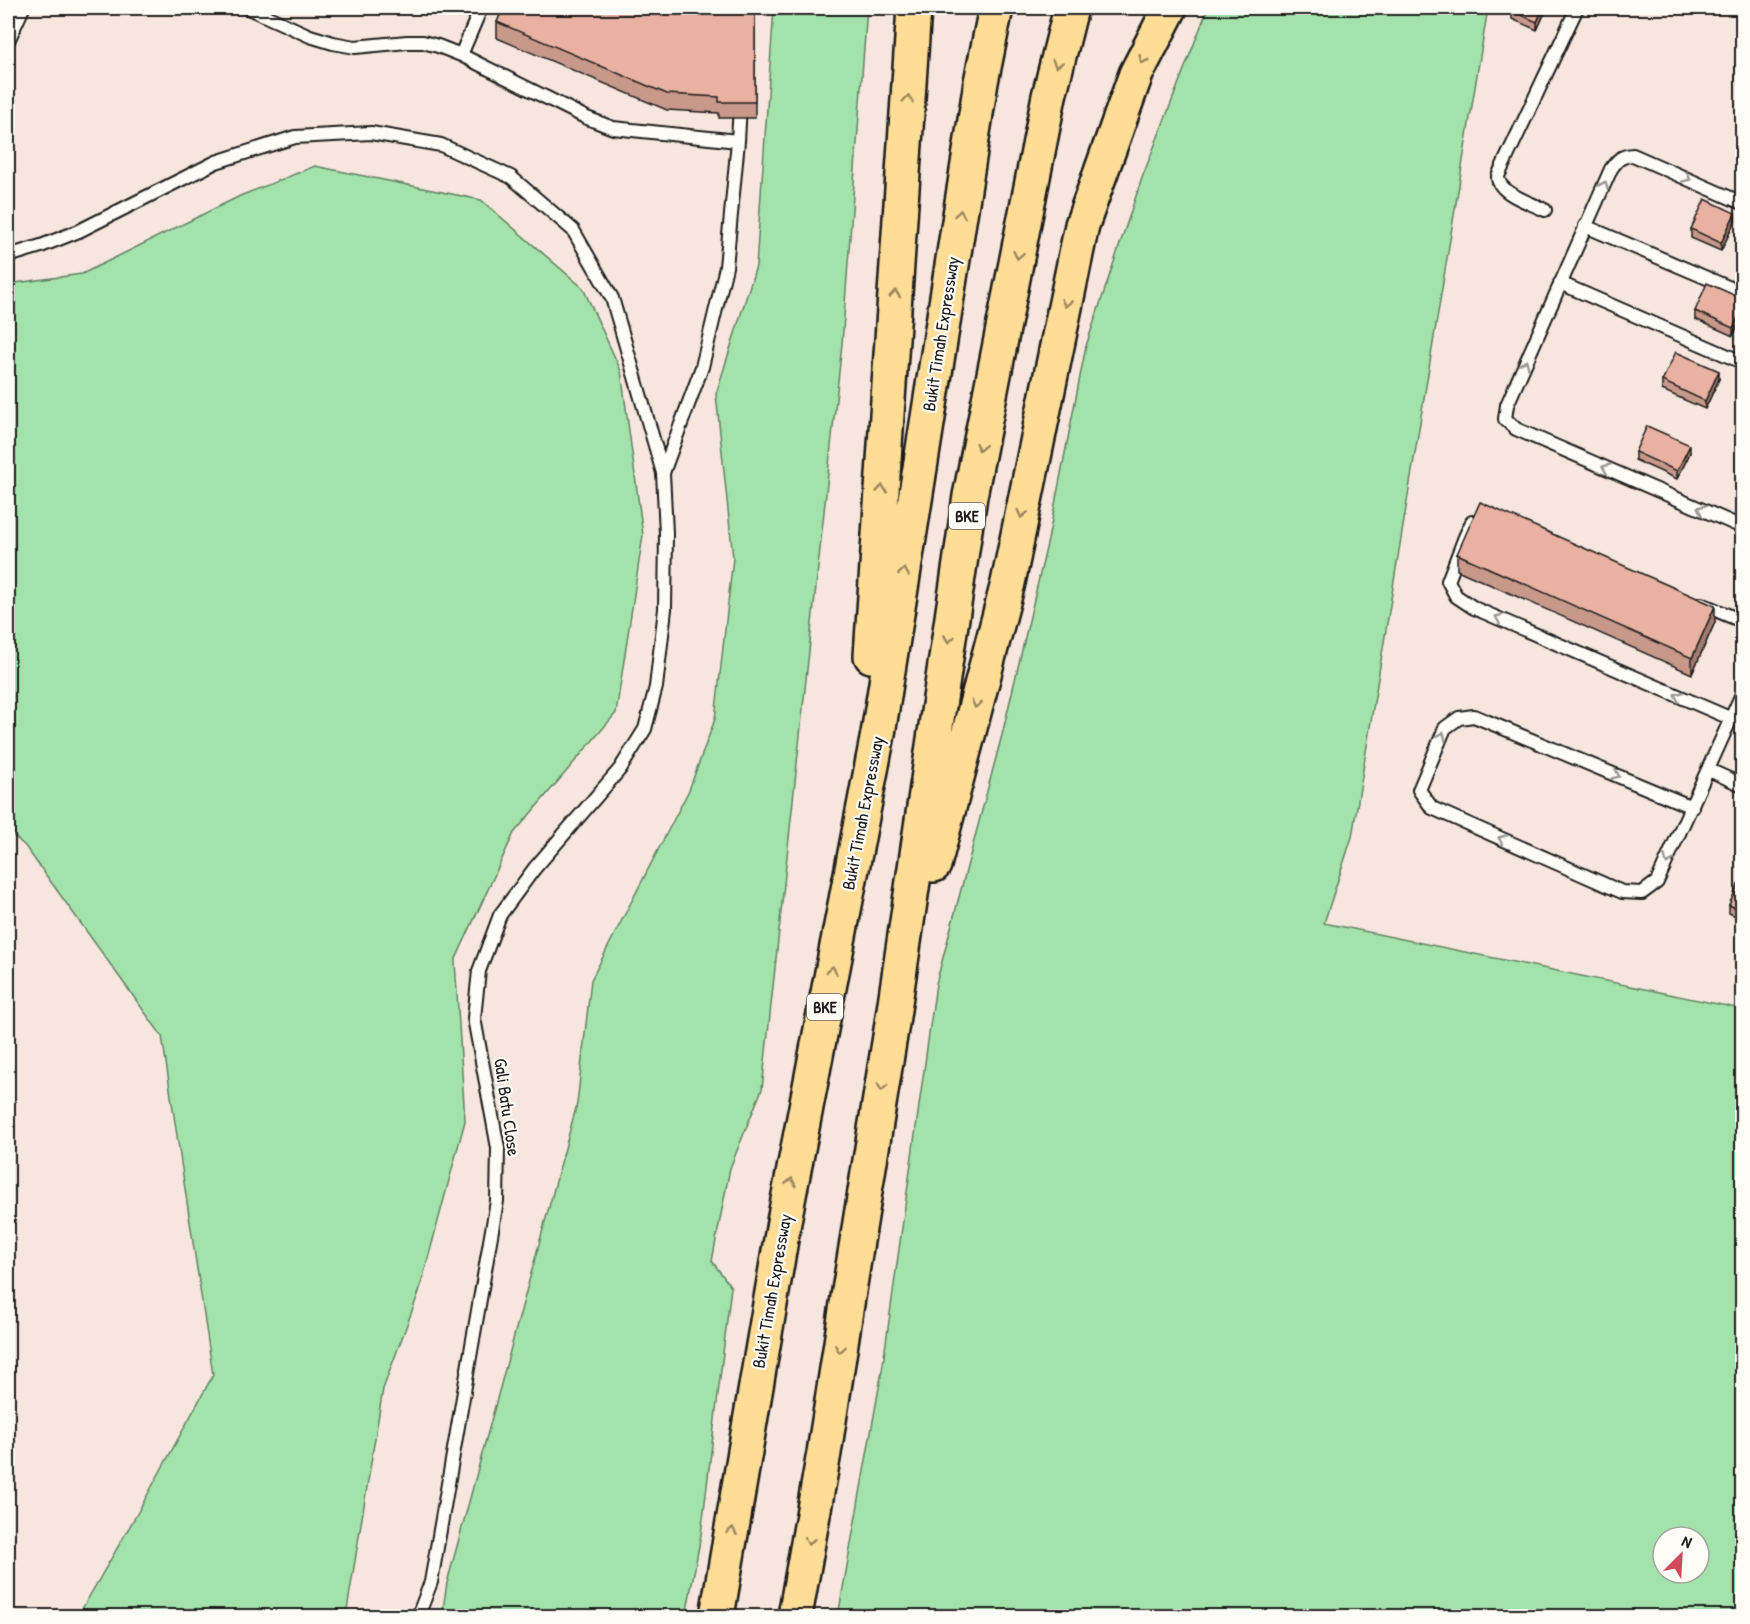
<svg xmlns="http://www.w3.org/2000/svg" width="1750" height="1624" font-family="'Patrick Hand',sans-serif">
<rect width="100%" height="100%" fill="#f7e6dd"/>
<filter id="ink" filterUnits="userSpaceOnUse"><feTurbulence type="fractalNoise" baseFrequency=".0167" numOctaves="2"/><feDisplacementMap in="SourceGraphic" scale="12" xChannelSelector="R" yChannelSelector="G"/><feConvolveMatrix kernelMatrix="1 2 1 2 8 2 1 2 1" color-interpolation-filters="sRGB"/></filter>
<g filter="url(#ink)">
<path fill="#a3e3ab" stroke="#608064" stroke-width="1.5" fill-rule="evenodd" d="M774 8H867L842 344 762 1089 730 1168 712 1261 731 1287 701 1535 686 1616H442L447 1583 577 1104 591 980 689 790 715 719 733 558 716 394 756 266Z
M1208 8H1488L1352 837 1324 923 1742 1009V1616H838L882 1371 936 984 1002 735 1048 540 1086 346 1142 178ZM1663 1537H1699V1573H1663Z
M315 166 481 200 583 288 621 371 643 535 616 713 514 833 455 961 465 1121 419 1292 383 1389 346 1616H78L138 1512 213 1375 162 1036 25 846 8 831V284L82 274 240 196Z"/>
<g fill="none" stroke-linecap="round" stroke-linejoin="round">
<defs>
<path id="lane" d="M248 8 310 36 333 43 355 47 407 42H423L438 46 461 55 587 118 613 128 738 141
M8 41 23 8
M461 55 481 8
M1742 203 1633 155C1621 156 1618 159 1611 169L1507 405 1505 419 1516 429 1742 527
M1545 210C1531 203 1497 193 1498 176L1577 8
M1585 226 1742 293
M8 256 41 246 79 231 216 162 295 137 371 133 441 145 511 177 573 230 612 298 663 473 666 533 665 609 656 687 645 729 620 769 534 869 500 915 479 971 474 1018 498 1148 497 1201 431 1582 418 1616
M1560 283 1742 362
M663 473 702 367 726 267 738 141 740 104
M1472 522 1465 537 1448 581 1456 596 1474 608 1732 719
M1701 604 1742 621
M1709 770 1742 785
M1692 807 1474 716 1459 718 1445 728 1419 790 1432 808 1622 892 1642 893 1657 882 1742 694"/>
<path id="highway" d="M871 656 914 8
M934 865 1008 583 1082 225 1136 74 1170 8
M717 1616 785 1216 878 734 981 82 996 8
M795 1616 824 1453 849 1291 891 1030 970 496 1049 96 1071 8"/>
</defs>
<use href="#lane" stroke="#1c1c1c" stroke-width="16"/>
<use href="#highway" stroke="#1c1c1c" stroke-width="38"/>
<use href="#lane" stroke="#fdfcf7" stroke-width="12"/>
<use href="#highway" stroke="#ffdd96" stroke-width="33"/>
</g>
<path fill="#c8988a" stroke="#1c1c1c" stroke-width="1.5" d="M755 8V118H719V113L667 110 497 38V22L644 12Z
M1547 8 1537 30 1512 19V11Z
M1743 13V42L1736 39V27Z
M1735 221 1721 251 1691 238V229Z
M1743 299V314L1733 336 1695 319V311Z
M1719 379 1705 409 1662 390V381Z
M1635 452 1690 453 1677 479 1635 460Z
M1457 554 1715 622 1692 674 1457 570Z
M1743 876V919L1729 913V905Z"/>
<path fill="#a37c71" stroke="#1c1c1c" stroke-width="1.5" d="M1543 8H1547L1537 30V22Z
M1735 213V221L1721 251V243Z
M1743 306V314L1733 336V328Z
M1719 371V379L1705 409V401Z
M1690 445V453L1677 479V471Z
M1715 606V622L1692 674V658Z"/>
<path fill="#e9b1a1" stroke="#1c1c1c" stroke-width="1.5" d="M503 8H634L644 12V8H755V102H719V97L667 94 497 22Z
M1514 8H1543L1537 22 1512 11Z
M1743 13V29L1736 27Z
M1705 199 1735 213 1721 243 1691 229Z
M1707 283 1743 299V306L1733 328 1695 311Z
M1676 352 1719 371 1705 401 1662 381Z
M1647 426 1690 445 1677 471 1635 452Z
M1480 502 1715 606 1692 658 1457 554Z
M1742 876H1743V911L1729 905Z"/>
<defs><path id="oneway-chevron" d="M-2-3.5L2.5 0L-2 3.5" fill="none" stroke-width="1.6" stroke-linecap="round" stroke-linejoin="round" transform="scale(1.5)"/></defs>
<g stroke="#99865f">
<use href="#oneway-chevron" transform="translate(1143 60) rotate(117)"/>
<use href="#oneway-chevron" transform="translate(1057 64) rotate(104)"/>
<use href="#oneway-chevron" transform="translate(908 99) rotate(-86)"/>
<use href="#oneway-chevron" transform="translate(960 214) rotate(-81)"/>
<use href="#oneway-chevron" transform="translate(1018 255) rotate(101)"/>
<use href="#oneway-chevron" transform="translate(895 294) rotate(-86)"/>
<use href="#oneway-chevron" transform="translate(1066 303) rotate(102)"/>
<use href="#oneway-chevron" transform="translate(980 447) rotate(101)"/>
<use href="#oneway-chevron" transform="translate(882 489) rotate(-86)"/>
<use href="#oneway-chevron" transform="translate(1022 514) rotate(102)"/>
<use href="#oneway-chevron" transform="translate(904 572) rotate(-81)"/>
<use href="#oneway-chevron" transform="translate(949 639) rotate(98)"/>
<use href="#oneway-chevron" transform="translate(976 704) rotate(105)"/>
<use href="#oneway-chevron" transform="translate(832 970) rotate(-79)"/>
<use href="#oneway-chevron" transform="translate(882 1087) rotate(99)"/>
<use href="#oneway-chevron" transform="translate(791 1182) rotate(-79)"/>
<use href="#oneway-chevron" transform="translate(840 1349) rotate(99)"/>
<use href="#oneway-chevron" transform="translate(732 1531) rotate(-80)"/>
<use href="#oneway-chevron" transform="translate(809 1541) rotate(100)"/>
</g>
<g stroke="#989794">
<use href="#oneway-chevron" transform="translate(1687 178) rotate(24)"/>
<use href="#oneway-chevron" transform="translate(1604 185) rotate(-66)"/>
<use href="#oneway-chevron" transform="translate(1525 364) rotate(-67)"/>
<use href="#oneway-chevron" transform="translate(1606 468) rotate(-157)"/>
<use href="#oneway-chevron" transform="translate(1701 509) rotate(-157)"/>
<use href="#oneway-chevron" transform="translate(1499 618) rotate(-157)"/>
<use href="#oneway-chevron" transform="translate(1678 696) rotate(-157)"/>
<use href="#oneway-chevron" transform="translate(1442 736) rotate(-64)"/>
<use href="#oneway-chevron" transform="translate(1616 775) rotate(23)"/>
<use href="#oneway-chevron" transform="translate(1502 839) rotate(-156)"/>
<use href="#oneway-chevron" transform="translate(1668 860) rotate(115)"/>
</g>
</g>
<g text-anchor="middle" stroke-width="4.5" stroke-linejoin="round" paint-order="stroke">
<g fill="#fdfcf7" stroke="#605f5e" stroke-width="1.5">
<rect x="949" y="503" width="36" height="26" rx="4.5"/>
<rect x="807" y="994" width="36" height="26" rx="4.5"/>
</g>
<g font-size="16" font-weight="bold" fill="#1c1c1c">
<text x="967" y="522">BKE</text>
<text x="825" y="1013">BKE</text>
</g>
<g font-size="18" fill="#1c1c1c" stroke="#fdfcf7">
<text transform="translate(941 334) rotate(-81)" y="6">Bukit Timah Expressway</text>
<text transform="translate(863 813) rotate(-79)" y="6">Bukit Timah Expressway</text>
<text transform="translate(507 1107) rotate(82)" y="6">Gali Batu Close</text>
<text transform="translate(772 1291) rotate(-80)" y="6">Bukit Timah Expressway</text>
</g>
</g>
<rect width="1750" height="1624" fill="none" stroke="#fdfcf7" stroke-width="30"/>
<rect x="15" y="15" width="1720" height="1594" fill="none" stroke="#1c1c1c" stroke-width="2" filter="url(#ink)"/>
<g transform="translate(1681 1555) rotate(24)"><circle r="28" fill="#fdfcf7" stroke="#a3a29f" stroke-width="1.5"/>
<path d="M0-4.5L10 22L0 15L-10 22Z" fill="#d1495b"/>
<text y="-9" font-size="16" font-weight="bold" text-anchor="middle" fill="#1c1c1c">N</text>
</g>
</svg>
